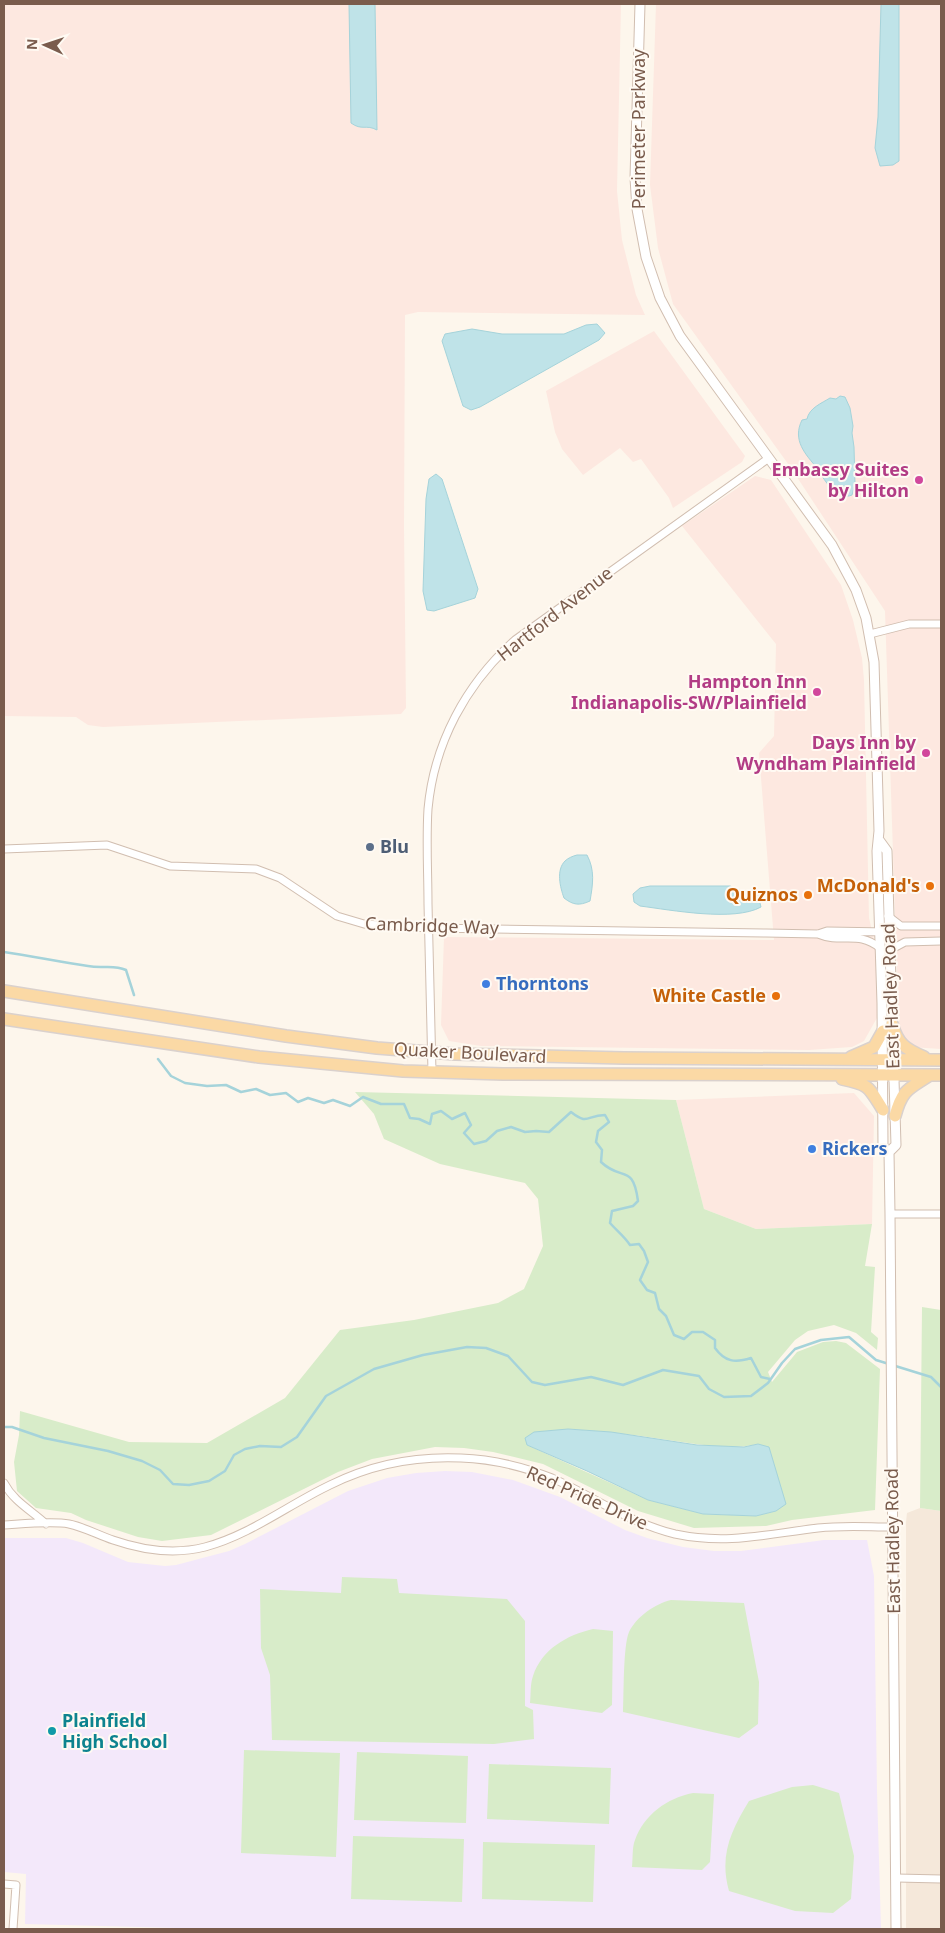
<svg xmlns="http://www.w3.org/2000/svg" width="945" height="1933" font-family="'Noto Sans',sans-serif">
<rect width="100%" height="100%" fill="#fdf6ec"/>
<path fill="#f5e8da" d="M920 1508 941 1511V1929H906V1522L907 1513Z"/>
<path fill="#fde8e0" d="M5 4H621L617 191 622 240 636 295 645 315 418 312 405 315 404 527 406 708 401 714 103 727 88 725 76 717 4 716Z
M656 4H941V1049L911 1047 899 1035 885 611 791 468 673 304 658 248 650 185Z
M654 331 745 456 742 462 673 508 669 498 641 459 633 462 620 448 583 475 562 449 555 432 546 391Z
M755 476 771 480 841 585 853 620 862 658 864 680 869 918 877 953 878 1016 864 1041 852 1047 809 1050 481 1046 449 1041 441 1025 444 937 774 940 759 753 774 736 776 644 682 526Z
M854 1093 874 1116 872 1224 756 1229 704 1209 676 1100Z"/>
<path fill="#f3e8fa" d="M445 1471 472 1472 513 1480 560 1497 625 1530 647 1538 683 1547 714 1551H741L824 1540H867L874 1576 877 1791 881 1929H215L25 1924 26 1874 4 1872V1538H66L83 1543 128 1562 165 1566 176 1565 229 1551 245 1544 348 1491 387 1478 416 1473Z"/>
<path fill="#d8ecc9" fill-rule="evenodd" d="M355 1092 676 1100 704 1209 756 1229 872 1224 865 1266 875 1267 871 1332 878 1338 877 1350 856 1333 834 1325 808 1331 795 1340 768 1372 772 1382 797 1352 823 1342 836 1341 846 1343 880 1369 875 1510 792 1520 766 1526 694 1528 638 1511 543 1464 493 1452 464 1448 435 1447 372 1459 338 1472 211 1535 162 1541 138 1537 86 1520 71 1513 36 1508 17 1491 14 1462 19 1435 20 1411 129 1442 207 1443 285 1398 340 1330 414 1320 498 1303 524 1289 543 1246 538 1199 525 1183 440 1164 384 1139 374 1114ZM568 1429C600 1431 630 1434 661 1439 693 1443 726 1451 758 1444L776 1511 756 1516 703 1514 648 1500 527 1445Z
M922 1307 941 1310V1511L920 1508Z
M342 1577 397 1579 399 1593 507 1599 525 1621V1706L533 1710 534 1739 494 1744 272 1740 270 1675 261 1648 260 1589 341 1593Z
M671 1600 744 1603 759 1682 758 1724 739 1738 623 1712C624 1694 623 1646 629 1632 637 1616 655 1604 671 1600Z
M593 1629 613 1631 612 1705 602 1713 530 1703C531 1695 530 1684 533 1676 542 1649 567 1635 593 1629Z
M244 1750 340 1753 336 1857 241 1853Z
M357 1752 468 1756 466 1823 354 1820Z
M489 1764 611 1768 609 1824 487 1819Z
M813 1785 839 1793 854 1856 851 1899 833 1913 795 1911 729 1891C719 1855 731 1831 749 1801L792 1787Z
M693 1793 714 1794 710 1862 702 1870 632 1867C633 1858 632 1847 635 1840 644 1815 667 1798 693 1793Z
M353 1836 464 1839 462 1902 351 1899Z
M483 1842 595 1845 593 1902 482 1899Z"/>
<path fill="#bfe3e8" stroke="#a5d3da" d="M349 4H375L377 130C366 124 362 131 351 123Z
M881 4H899V161L893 165 880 166 875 148 878 117Z
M597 324 605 333 599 340 480 407 471 410 463 406 442 341 445 334 472 329 502 334H564L586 325Z
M840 396 845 397 850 408 853 426 852 433 854 447 855 484 852 495C838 501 827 484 820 473L816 472 818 469C805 454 792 440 802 420L807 419C809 408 822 403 830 398L836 399Z
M436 474 442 479 478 589 475 598 434 611 427 610 423 591 426 499 429 479Z
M577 855H587C595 870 593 884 590 901 579 906 573 905 564 898 560 887 556 870 565 861 568 858 573 856 577 855Z
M650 886H730L751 895H758L761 907C734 922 671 910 640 906L634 902 633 894 640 888Z
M568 1429 611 1432 697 1445 744 1447 758 1444 769 1447 786 1504 776 1511 756 1516 703 1514 648 1500 587 1471 527 1445 525 1438 534 1432Z"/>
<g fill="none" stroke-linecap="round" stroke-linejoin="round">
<path stroke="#a5d3da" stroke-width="2.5" d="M4 952C32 956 60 962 88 966 103 969 113 964 126 970L134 995
M158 1059 171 1076 185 1083 207 1086 226 1085 241 1092 256 1089 270 1095 286 1093 298 1102 308 1098 324 1103 333 1100 350 1106 363 1097 381 1104H404L410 1118 419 1119 430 1124 432 1114 441 1111 452 1119 465 1113 471 1125 464 1133 474 1144 486 1141 497 1131 511 1127 525 1132 536 1131 549 1132 571 1112C589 1126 586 1115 605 1115L609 1122 598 1131 596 1142 602 1150 601 1162C622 1182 633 1163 638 1201L633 1206 612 1211 610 1223C617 1231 624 1236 630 1245L639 1244 644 1251 648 1262 640 1280 647 1290 655 1293 659 1309 666 1316 674 1335 684 1339 692 1332H703L715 1340V1348C725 1362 735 1363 751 1358L761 1377 770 1379
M4 1427H12L44 1438 108 1451 142 1461 160 1470 173 1484 189 1485 209 1481 225 1471 234 1455 245 1449 260 1446 281 1447 297 1437 326 1396 374 1369 423 1355 467 1347 486 1348 508 1356 532 1382 545 1385 591 1377 623 1385 663 1370 699 1376 709 1389 724 1397 751 1396 768 1383 782 1363 795 1349 821 1340 849 1337 876 1360 931 1377 941 1387"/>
<defs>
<path id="minor" d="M870 634 909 624H941
M4 849 107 845 170 866 256 869 280 878 337 916 364 924 429 928 766 933 818 934 827 931 888 932
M888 916 901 926H941
M818 934C842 944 858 930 880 948
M890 950 905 942 941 941
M432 1072C431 1016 429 960 428 904 428 873 426 841 428 809 434 743 466 684 515 640L769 458
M890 1214H941
M4 1483C14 1502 31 1510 46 1524
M4 1525C22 1524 52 1521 69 1524 84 1527 98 1535 113 1540 142 1550 174 1555 205 1547 250 1535 288 1505 330 1485 370 1465 416 1456 461 1458 490 1459 524 1467 552 1478 593 1496 629 1523 675 1534 727 1545 767 1534 818 1528 843 1525 868 1527 893 1527
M897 1878 941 1879
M4 1884 16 1885 13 1929"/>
<path id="tertiary" d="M640 4 635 178 637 209 646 257 660 298 680 336 832 545 856 590 866 618 874 662 879 831 877 851 882 1003 883 1147 889 1152 890 1214 896 1929
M879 840 887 851 896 1145 889 1152"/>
<path id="primary" d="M4 991 286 1036 377 1048 455 1054 624 1058 941 1060
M4 1019 259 1057 403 1071 503 1074 941 1075
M892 1024C898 1044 905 1049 924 1057
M851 1057 874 1047 883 1031
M842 1079C870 1085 868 1086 883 1110
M895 1116C902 1089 909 1089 930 1075"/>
</defs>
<use href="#minor" stroke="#d1beb0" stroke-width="9"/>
<use href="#tertiary" stroke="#d1beb0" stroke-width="11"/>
<use href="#primary" stroke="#dad1cd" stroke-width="14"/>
<use href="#minor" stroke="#fff" stroke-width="7"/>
<use href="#tertiary" stroke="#fff" stroke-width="9"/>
<use href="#primary" stroke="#fbd9a5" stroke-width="11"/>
</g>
<g fill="#d1479c" stroke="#fffaf3" stroke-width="2">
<circle cx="919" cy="480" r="5"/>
<circle cx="817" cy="692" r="5"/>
<circle cx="926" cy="753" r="5"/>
</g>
<circle fill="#5c6f8a" stroke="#fffaf3" stroke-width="2" cx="370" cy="847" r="5"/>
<g fill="#e8710a" stroke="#fffaf3" stroke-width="2">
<circle cx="930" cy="886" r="5"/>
<circle cx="808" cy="895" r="5"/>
<circle cx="776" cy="996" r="5"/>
</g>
<g fill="#3f7fe0" stroke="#fffaf3" stroke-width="2">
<circle cx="486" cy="984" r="5"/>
<circle cx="812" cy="1149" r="5"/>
</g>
<circle fill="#0f9aa8" stroke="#fffaf3" stroke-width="2" cx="52" cy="1731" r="5"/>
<g text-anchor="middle" stroke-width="4" stroke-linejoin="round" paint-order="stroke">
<g font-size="18" fill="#7a5c4d" stroke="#fffaf3">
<text transform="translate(639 129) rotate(-90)" y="6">Perimeter Parkway</text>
<text transform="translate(555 614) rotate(-38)" y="6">Hartford Avenue</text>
<text transform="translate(432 926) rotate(2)" y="6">Cambridge Way</text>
<text transform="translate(891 996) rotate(-92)" y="6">East Hadley Road</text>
<text transform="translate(470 1053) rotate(3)" y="6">Quaker Boulevard</text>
<text transform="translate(587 1498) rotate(24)" y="6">Red Pride Drive</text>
<text transform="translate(893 1541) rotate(-91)" y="6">East Hadley Road</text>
</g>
<g font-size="18" font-weight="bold" fill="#b23c85" stroke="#fffaf3" text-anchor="end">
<text x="909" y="476">Embassy Suites<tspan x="909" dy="21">by Hilton</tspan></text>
<text x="807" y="688">Hampton Inn<tspan x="807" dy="21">Indianapolis-SW/Plainfield</tspan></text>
<text x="916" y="749">Days Inn by<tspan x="916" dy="21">Wyndham Plainfield</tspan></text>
</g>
<g font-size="18" font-weight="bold" fill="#4e5e75" stroke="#fffaf3" text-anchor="start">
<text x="380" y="853">Blu</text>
</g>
<g font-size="18" font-weight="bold" fill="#c56008" stroke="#fffaf3" text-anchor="end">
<text x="920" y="892">McDonald's</text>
<text x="798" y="901">Quiznos</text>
<text x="766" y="1002">White Castle</text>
</g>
<g font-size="18" font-weight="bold" fill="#366cbe" stroke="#fffaf3" text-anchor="start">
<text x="496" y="990">Thorntons</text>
<text x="822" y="1155">Rickers</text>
</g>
<g font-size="18" font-weight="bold" fill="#0d838f" stroke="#fffaf3" text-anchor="start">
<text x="62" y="1727">Plainfield<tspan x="62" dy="21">High School</tspan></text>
</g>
</g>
<rect width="945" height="1933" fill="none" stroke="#7a5c4d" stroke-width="10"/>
<g transform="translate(45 45) rotate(273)" stroke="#fffaf3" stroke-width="4" paint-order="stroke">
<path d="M0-4L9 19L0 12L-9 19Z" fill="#7a5c4d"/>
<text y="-8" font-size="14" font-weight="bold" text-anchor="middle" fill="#7a5c4d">N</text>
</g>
</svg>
